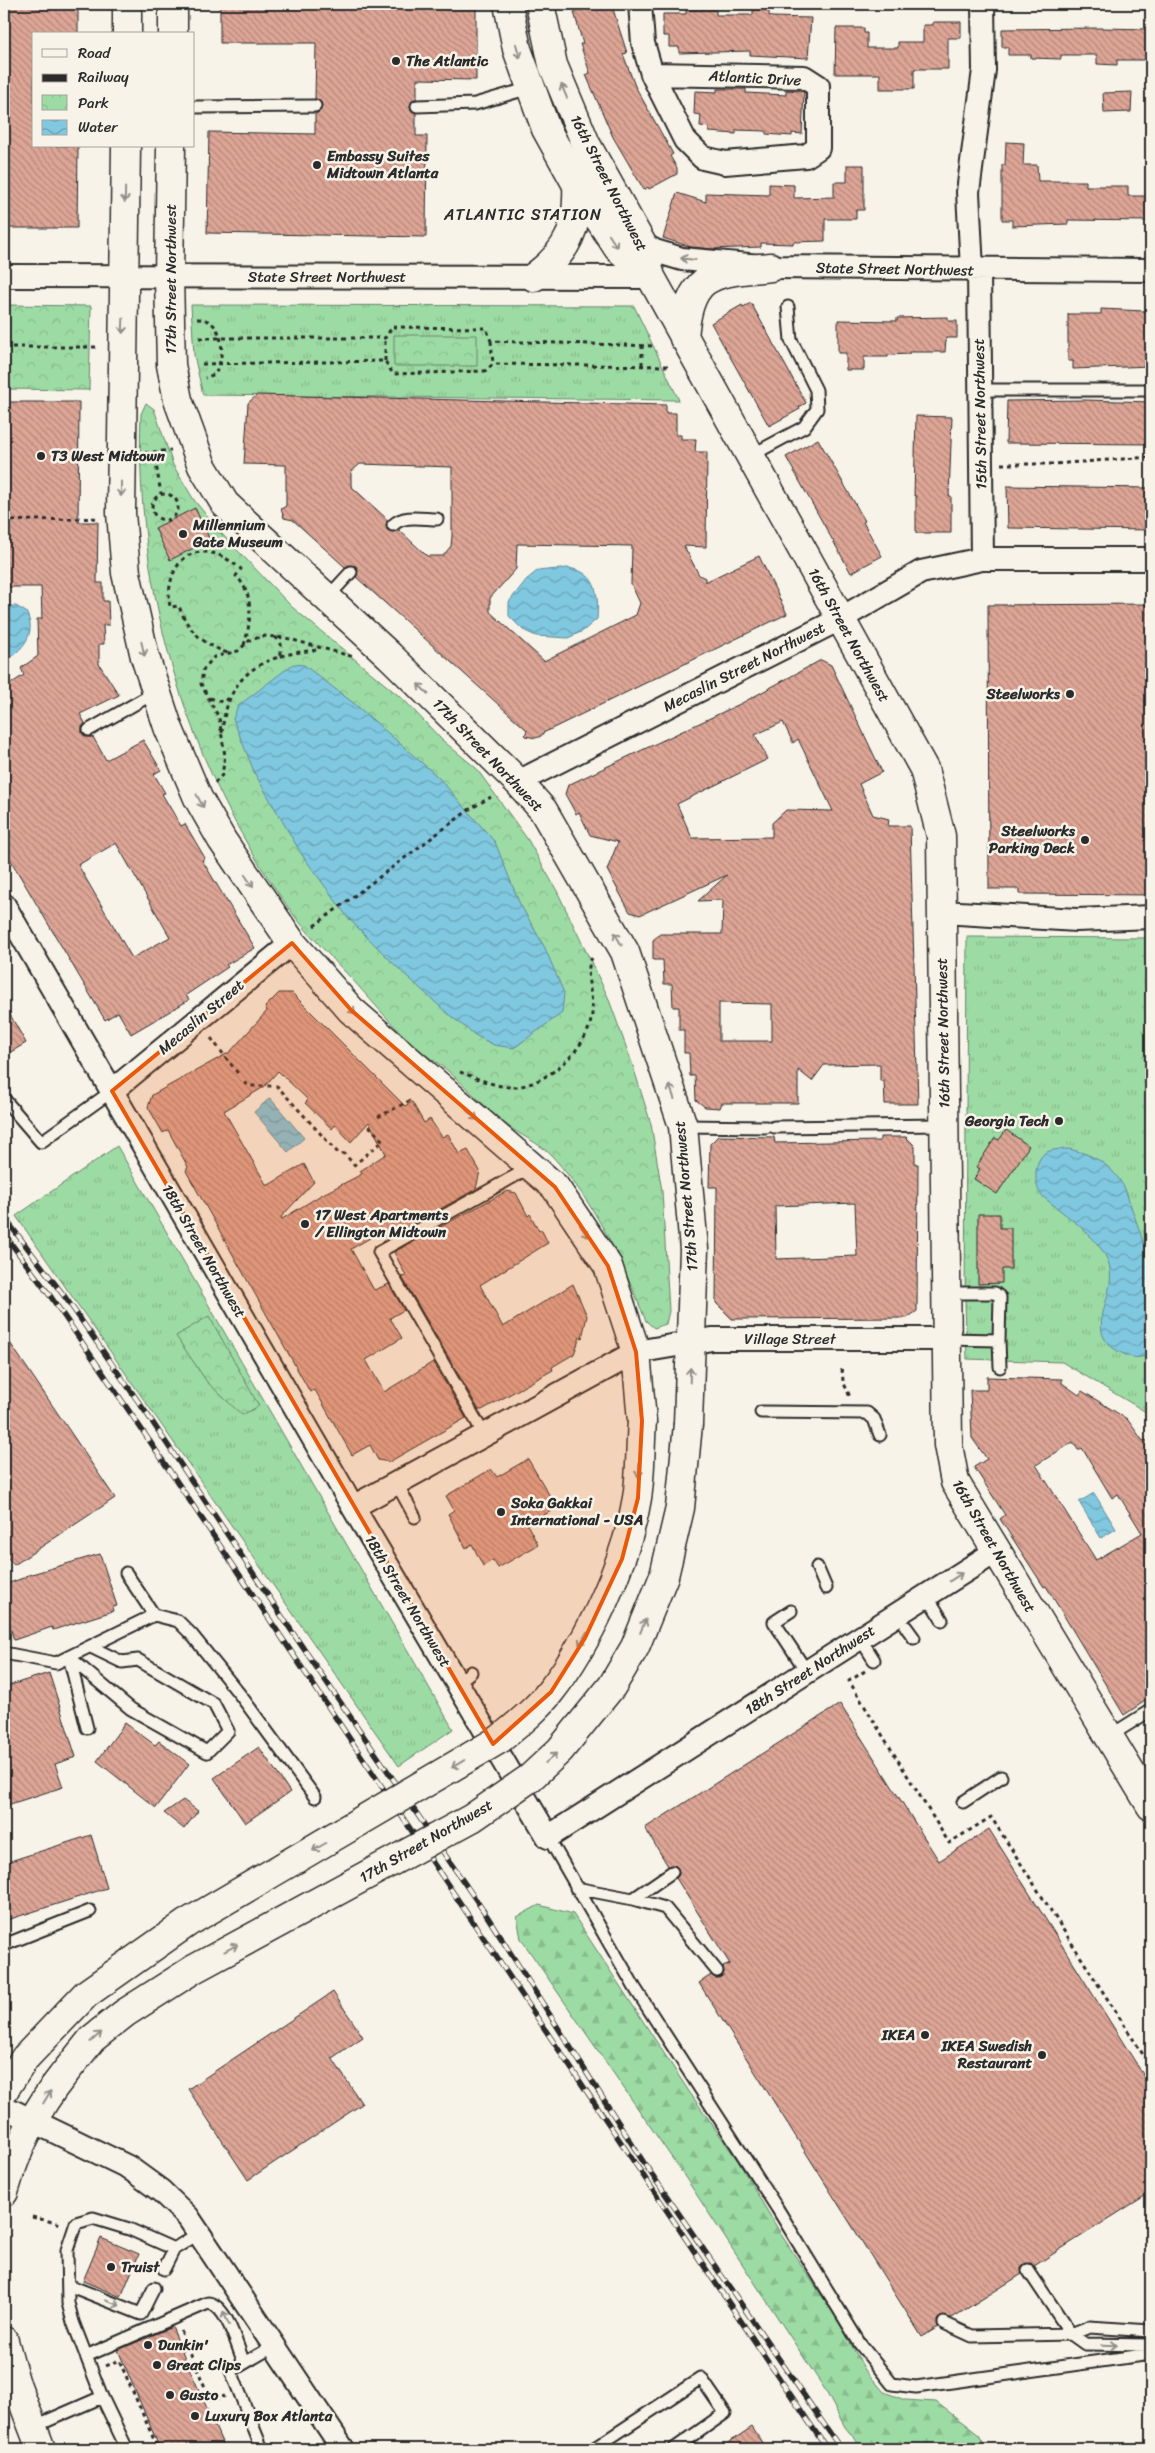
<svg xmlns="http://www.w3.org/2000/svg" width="1155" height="2453" font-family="Sriracha,sans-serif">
<defs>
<pattern id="grass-tufts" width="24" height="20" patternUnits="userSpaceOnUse" patternTransform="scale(1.25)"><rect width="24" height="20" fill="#9ddba4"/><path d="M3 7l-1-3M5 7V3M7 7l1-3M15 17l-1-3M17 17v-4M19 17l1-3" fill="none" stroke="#87bc8d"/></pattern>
<pattern id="forest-firs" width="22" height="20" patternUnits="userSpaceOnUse" patternTransform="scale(1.25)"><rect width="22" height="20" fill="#9ddba4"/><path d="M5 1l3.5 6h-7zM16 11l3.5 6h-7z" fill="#87bc8d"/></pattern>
<pattern id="park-crowns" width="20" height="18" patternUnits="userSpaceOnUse" patternTransform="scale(1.25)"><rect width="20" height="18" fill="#9ddba4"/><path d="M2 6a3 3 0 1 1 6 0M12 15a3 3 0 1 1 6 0" fill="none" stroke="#87bc8d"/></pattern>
<pattern id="water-waves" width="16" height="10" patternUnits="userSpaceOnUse" patternTransform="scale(1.25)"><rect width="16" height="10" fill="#80c8e0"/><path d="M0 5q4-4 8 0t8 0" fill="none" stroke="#69a3b6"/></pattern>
<pattern id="building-back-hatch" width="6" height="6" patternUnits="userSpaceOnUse" patternTransform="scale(1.25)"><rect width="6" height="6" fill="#dda596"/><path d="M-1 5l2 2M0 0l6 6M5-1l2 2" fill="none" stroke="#b3877b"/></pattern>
</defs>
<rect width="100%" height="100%" fill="#f7f3e8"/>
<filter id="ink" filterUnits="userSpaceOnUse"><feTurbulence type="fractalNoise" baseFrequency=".02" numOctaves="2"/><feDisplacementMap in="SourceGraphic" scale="10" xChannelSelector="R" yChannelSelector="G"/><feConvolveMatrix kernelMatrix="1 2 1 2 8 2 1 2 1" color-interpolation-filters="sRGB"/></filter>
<g filter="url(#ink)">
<path fill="url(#grass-tufts)" stroke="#648368" d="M191 305 634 306 679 400 203 395 194 355Z
M967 937 1151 938V1415L1062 1362 967 1359 965 1303Z
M117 1146 453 1729 399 1766 16 1216Z"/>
<path fill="url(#forest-firs)" stroke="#648368" d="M539 1905 573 1914 688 2090 738 2161 782 2236 836 2317 865 2370 884 2392 905 2400 936 2402 979 2435 987 2449H863L845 2427 824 2388 683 2174 521 1939 517 1917Z"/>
<path fill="url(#park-crowns)" stroke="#648368" d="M4 305 91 306 89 390 4 389Z
M394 335H477V366H394Z
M146 403 154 409 173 465 194 500 219 531 292 607 405 701 442 740 476 768 528 840 557 891 608 997 632 1063 651 1124 662 1191 669 1311 666 1324 654 1328 646 1321C621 1260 597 1206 553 1157 540 1143 519 1135 504 1123 485 1107 468 1088 448 1071 439 1063 427 1057 418 1049 393 1027 373 1002 351 978 332 958 313 939 296 918 189 775 134 591 141 414Z
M209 1316 259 1406 242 1415 207 1382 176 1336Z"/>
<path fill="url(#water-waves)" stroke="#5e8998" d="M567 568C597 571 599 594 597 619L583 631 568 638 536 636 523 630 509 616V602L526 580 537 571Z
M6 606H16L26 612C38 634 22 650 4 662V607Z
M293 664 304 665 356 705 438 777 495 842 519 902 545 948 564 993 562 1013 514 1048 494 1045 475 1035 448 1014 397 967 349 919 302 855 255 774 233 719 238 706Z
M270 1098 304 1138 288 1152 254 1112Z
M1069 1149C1095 1155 1112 1165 1125 1189L1151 1264V1352C1144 1358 1134 1359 1126 1355 1072 1333 1127 1292 1105 1255 1092 1232 1061 1212 1041 1195 1034 1184 1033 1162 1045 1153 1052 1149 1061 1149 1069 1149Z
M1094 1493 1116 1529 1101 1538 1079 1502Z"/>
<path fill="url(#building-back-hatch)" stroke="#2b2b2b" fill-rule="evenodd" d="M4 4H78V34H34V146H78L77 228H4Z
M220 4H476V80L417 79V98L413 100 410 106 411 110 416 113V136H427L426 237 207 233 209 132 315 134V114L319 112 322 106 321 102 315 99 316 43H220Z
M596 5 598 10 612 6 627 53 623 54 635 86 673 154 670 156 677 168V174L649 189 648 187 644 190 613 137 586 75 590 73 580 44H583L574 12Z
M686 10H716V15H753V10H769V16L772 17 811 18 808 58 750 55V51L679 53V47H669V36H663V14H686Z
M933 22H961V38H948V69H914V89H880V74H835L836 28H864V33H867V48H898V42H923V25H933Z
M1101 28 1151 29V60H1117V65L1097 64V55H1061V59L1031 58V55H1008V47H1002V29Z
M717 89H746V93L786 95V90L802 91 804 93 802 134 792 133V136L766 134V131L736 130V134L709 132V127L700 126 701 115 694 114 695 91 717 92Z
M1132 92 1131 112 1104 113 1103 93Z
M1006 142 1024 143 1023 165H1037L1038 181H1086V186H1128V196H1151V221L1068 220V224L1012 226V220H1002V165H1005Z
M847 165H864V210H856V219H825V241L793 242V244L761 243V247L712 249 691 247 663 238 677 193 706 202V193L769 195V184L794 185V198L834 197V182H847Z
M751 303 806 403 799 407 800 409 769 426 711 323 742 305 743 307Z
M1101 309 1145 311V315H1151V366L1073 369V361H1068V314H1101Z
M948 317V321H957V338H946L945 352H909V354L888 355V357H864V370H846V353H838V320L897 321V318Z
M257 395 666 405V413H676V435H681V439H696L695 452H707L706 547 684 546 699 575 705 578V582L759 556 787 614 543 733 541 736 536 738 525 736 527 730 356 577 358 570 356 566 349 565 345 567 293 520 284 518 281 509 286 506V465L244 464 248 403ZM360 464 452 467V536L451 546 443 556H427L399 530 393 532 387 530 386 525 388 520 351 486V472ZM517 544 632 546 631 584 640 603 636 615 544 661 490 612V598L516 569Z
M1086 400 1151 402V444L1006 443 1007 401Z
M4 402H79L78 522H98L97 583H103V601H108L109 625H103L104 644H99V664L119 695 80 714 85 723 82 727V733L86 737H93L106 760 143 740 161 770 154 774 165 793 162 794 181 826 185 824 205 858 202 860 255 948 226 965 228 967 186 995 189 1000 131 1034 118 1012 105 1020 4 849V688L24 675 21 668 38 656 37 619H42L41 587H4ZM116 843 170 937 132 958 78 865Z
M916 416 952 417 949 496H951V533H916V496H914Z
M818 439 865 521 863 522 882 556 851 573 786 457Z
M1007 486 1151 488V530L1008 528Z
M195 508 210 540 170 560 155 528Z
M1151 604V895L1019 894V889H989L988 605Z
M821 660 831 665 882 772 859 784 873 815 889 819 888 826H910L918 1104H885L884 1081H880V1064L824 1065 812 1081 798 1070V1103H722L720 1108 705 1107 696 1100 695 1076H690L689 1053H684V1030H679V1007H673L672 984H664L663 960H653V940L660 934H722L723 900 698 901 727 875 640 915 630 912 607 870 618 842 590 835 579 812 576 814 565 794 568 785 742 703ZM783 722 793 743 798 739 833 811 786 810 772 823V837L692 838 677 804 768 759 755 735ZM719 1003 772 1004V1041H719Z
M279 993H292L405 1106 412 1102 424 1123 430 1119 442 1137 448 1134 459 1154 468 1150 480 1171 476 1189 387 1239 382 1231 351 1249 374 1290 389 1284 404 1310 390 1318 402 1338 366 1360 384 1392 433 1362 466 1418 389 1462 378 1460 370 1445 352 1455 315 1390 310 1392 186 1171 188 1167 168 1130 163 1133 148 1107 152 1095 230 1052 267 1011 265 1007ZM278 1071 308 1100 305 1103 332 1129 335 1125 351 1142 369 1122 386 1154 360 1171 362 1174 321 1195 282 1219 281 1217 314 1182 304 1164 267 1186 224 1111 264 1087Z
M4 1004 26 1043 4 1056Z
M1006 1130 1029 1146 997 1194 974 1179 980 1169 976 1167 995 1138 999 1140Z
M718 1136 774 1137 775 1143 880 1141V1137H906L915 1146V1164H918L917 1311 907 1318 732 1319 716 1303 717 1187H709L710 1144ZM855 1203 857 1256 776 1259 775 1206Z
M507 1191 516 1193 528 1216 530 1214 539 1231 541 1229 548 1243 480 1285 503 1327 573 1284 587 1316 582 1338 580 1337 574 1354 552 1367 553 1370 482 1410H479L402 1277 406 1276 394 1252Z
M978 1214H1000V1228H1011V1269H1002V1283L978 1284Z
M4 1334 115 1498 14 1565 4 1554Z
M987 1377 1062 1379V1383L1079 1395 1082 1391 1127 1419 1143 1441 1146 1440 1151 1447V1697L1124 1715 1046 1586 1044 1587 1000 1519 1005 1515 974 1467 987 1459 972 1438 970 1390H987ZM1073 1442 1078 1450 1082 1448 1112 1498 1118 1494 1142 1533 1096 1560 1036 1465Z
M528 1459 557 1508 527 1524 538 1545 498 1568 493 1560 483 1566 472 1544 466 1548 448 1514 454 1510 446 1496 491 1469 497 1477Z
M100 1554 117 1606 112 1607 113 1611 53 1630 52 1627 14 1640 4 1608V1585L26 1577 25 1576Z
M49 1673 76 1757 55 1764 63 1787 4 1806V1687Z
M840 1704 939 1861 989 1829 1151 2087V2192L1034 2266 1031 2263 1024 2264 1021 2267 1022 2274 952 2318 940 2317 937 2320 938 2327 922 2337 699 1983 711 1975 715 1978 721 1977 724 1973 723 1967 730 1964 676 1878 679 1875 678 1868 675 1865 668 1866 645 1828Z
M125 1723 155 1745 159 1741 189 1764 156 1808 97 1761Z
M259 1747 290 1792 245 1823 214 1778Z
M183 1800 198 1811 184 1829 164 1813Z
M91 1835 107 1888 4 1921V1863Z
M333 1992 363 2037 332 2058 362 2104 248 2180 188 2089Z
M101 2238 139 2254 121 2297 83 2281Z
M172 2327 187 2363 225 2449H160L118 2350Z
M752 2427 766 2449H719Z"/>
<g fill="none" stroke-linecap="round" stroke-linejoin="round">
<defs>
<path id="lane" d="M417 106 475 104 530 88
M194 107 315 106
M980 390H1151
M750 456 804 427 817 409 816 390 791 340 788 307
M393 525C404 514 423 519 437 519
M327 598 351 572
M89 730 156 692
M4 1099 41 1142 112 1091
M683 1126 766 1127
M774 1127 944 1125
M946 1293H995L1000 1297 999 1340
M946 1339 999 1340 1000 1367
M761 1412 867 1413 874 1419 880 1435
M485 1436 379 1252 531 1167
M397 1484 415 1517
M817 1567 826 1588
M918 1601 932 1604 942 1620
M791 1611 774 1622 807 1672
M154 1615 178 1621 192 1635 241 1696 315 1797
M906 1627 914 1638
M860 1638 874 1660
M4 1653 56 1663 154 1615 126 1573
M69 1657 131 1709 207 1752 228 1731 214 1704 138 1660 122 1662 91 1647
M69 1657 87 1728
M457 1683 471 1672
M1108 1737 1151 1710
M963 1802 1001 1777
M548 1837 635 1988 777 2208 860 2344 892 2384 916 2387 1151 2354
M576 1888 633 1899 665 1908 717 1971
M633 1899 672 1872
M4 1945 90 1911
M164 2269 174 2249
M1028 2270 1071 2334 1085 2344 1151 2345
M68 2285 141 2314 154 2288
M944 2323 972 2336 1071 2334 1089 2327 1151 2331
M86 2356 208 2303C227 2305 237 2346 244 2363
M102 2397 73 2322 68 2303 67 2250 76 2223 93 2218 129 2229 174 2249 199 2233
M33 2427 102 2397 127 2449
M262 2449 231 2371 274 2346
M593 2449 701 2378 725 2413 674 2449"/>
<path id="street" d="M640 4 643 43 652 74 685 140 703 158 725 163 806 156 818 148V86L804 77 652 74
M642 244 655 251 682 259 771 267 1151 270
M972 270 968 192 984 70 983 4
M979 270 982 559
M4 276 651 277
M518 782 840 619 921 572 982 559H1151
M4 905 353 1507 548 1837 995 1552
M942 912 1077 920 1151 917
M112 1091 292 943
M353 1507 636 1352 712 1339H946
M4 2107 128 2167 161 2191 188 2217 343 2449"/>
<path id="secondary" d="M508 4 517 49 546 129 577 185 618 248 651 277
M540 4 553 65 586 144 642 244 651 277 924 769 941 836 948 1445 955 1482 1151 1806
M127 34V4
M173 34V4
M126 146 121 513 126 573 145 657 168 727 198 798 222 840 292 943 351 1010 555 1187 608 1266 636 1352 642 1421
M171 146 169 277 171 365 178 400 202 466 225 504 390 656 518 782 543 810 625 952 683 1126 694 1249 688 1424
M534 277C568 252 579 227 577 185
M684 338C689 271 713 273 771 267
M4 2090 25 2058
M4 2192C16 2150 36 2109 64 2074
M4 2341 15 2381 41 2449"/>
</defs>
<use href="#lane" stroke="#2b2b2b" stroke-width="15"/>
<use href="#street" stroke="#2b2b2b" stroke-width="26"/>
<use href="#secondary" stroke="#2b2b2b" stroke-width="31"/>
<path stroke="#2b2b2b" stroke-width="3" stroke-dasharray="4 4" stroke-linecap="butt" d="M197 319C225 318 226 356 215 374L205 378
M199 338H385L392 327 486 328 491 341 656 346
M491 341 493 364
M642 345V366
M4 347H96
M385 361V338
M202 364 385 361 393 374 485 371 493 364 668 366
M154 452 161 494
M145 453 171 450
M1001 464H1053L1151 457
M152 507a13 13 0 1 1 26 0a13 13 0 1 1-26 0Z
M4 521 100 518
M275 637C283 643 282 647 280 655
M227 653C203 643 188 632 179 606L170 607C166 585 175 551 204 552 218 552 231 561 241 569L236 576C255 594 251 623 244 645
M210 698 222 702 229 698
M222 733C227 673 263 654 319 650
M215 783 222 775 225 756 219 718 201 684 203 670 214 657 238 651 250 640 264 636 286 638 354 657
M314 926 470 809 491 797
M211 1038 240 1076
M460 1072C477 1078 497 1088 515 1087 548 1084 589 1048 592 1014 594 995 583 975 592 958
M244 1083 251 1086H277L338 1153 345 1154 354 1165 383 1141 370 1127 373 1123
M378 1117 413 1099
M842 1369 843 1381 850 1397
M865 1671 849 1681 949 1843 991 1817 1151 2067
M32 2217 61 2224
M181 2331 211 2401 225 2396
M106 2366 119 2360 158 2449"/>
<use href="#lane" stroke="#f7f3e8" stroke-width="11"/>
<use href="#street" stroke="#f7f3e8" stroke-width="22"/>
<use href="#secondary" stroke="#f7f3e8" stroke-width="28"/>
<defs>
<path id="rail" d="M4 1217 65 1297 147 1414 297 1639 487 1916 644 2163 841 2449
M4 1234 51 1297 153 1446 827 2449"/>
</defs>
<use href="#rail" stroke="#2b2b2b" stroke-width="5.5"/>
<use href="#rail" stroke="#f7f3e8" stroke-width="4" stroke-dasharray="11" stroke-linecap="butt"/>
<defs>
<path id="secondary-bridge" d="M25 2058 86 1994 187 1923 500 1739C518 1724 536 1710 550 1692 589 1643 627 1559 637 1498 641 1473 640 1446 642 1421
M64 2074 92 2039 125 2013 194 1969 472 1818 530 1778 560 1750 612 1686 635 1647 664 1576 680 1508 688 1424"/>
</defs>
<use href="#secondary-bridge" stroke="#2b2b2b" stroke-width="31" stroke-linecap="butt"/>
<use href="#secondary-bridge" stroke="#f7f3e8" stroke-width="28"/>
</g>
<defs><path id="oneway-shaft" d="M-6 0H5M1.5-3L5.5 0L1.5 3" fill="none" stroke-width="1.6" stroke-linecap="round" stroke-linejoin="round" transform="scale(1.25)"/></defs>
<g stroke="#918f8a">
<use href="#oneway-shaft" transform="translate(518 51) rotate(74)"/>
<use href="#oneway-shaft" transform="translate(564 91) rotate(-113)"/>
<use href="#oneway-shaft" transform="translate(125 195) rotate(91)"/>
<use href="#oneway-shaft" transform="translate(613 241) rotate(57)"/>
<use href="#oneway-shaft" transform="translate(688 259) rotate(-173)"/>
<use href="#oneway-shaft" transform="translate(123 326) rotate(92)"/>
<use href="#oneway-shaft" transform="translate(121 489) rotate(90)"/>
<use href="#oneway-shaft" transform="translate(143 649) rotate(77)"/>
<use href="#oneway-shaft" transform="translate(423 689) rotate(-136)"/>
<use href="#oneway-shaft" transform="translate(200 801) rotate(62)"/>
<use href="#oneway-shaft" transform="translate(249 881) rotate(56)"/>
<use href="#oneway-shaft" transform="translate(618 939) rotate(-120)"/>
<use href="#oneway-shaft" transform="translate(350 1008) rotate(46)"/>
<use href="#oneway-shaft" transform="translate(672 1092) rotate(-109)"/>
<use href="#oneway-shaft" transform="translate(472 1115) rotate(41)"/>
<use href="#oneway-shaft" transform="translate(584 1231) rotate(56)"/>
<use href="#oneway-shaft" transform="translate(690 1375) rotate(-88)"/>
<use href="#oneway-shaft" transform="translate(639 1470) rotate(93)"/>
<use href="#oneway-shaft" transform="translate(956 1577) rotate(-33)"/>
<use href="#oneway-shaft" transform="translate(643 1626) rotate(-68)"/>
<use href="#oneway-shaft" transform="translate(583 1639) rotate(120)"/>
<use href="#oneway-shaft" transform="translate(551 1758) rotate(-42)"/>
<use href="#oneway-shaft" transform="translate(458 1764) rotate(149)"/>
<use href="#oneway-shaft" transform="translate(319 1847) rotate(150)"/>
<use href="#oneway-shaft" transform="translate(231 1948) rotate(-28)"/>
<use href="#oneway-shaft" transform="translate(96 2037) rotate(-41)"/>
<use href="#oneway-shaft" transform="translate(47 2097) rotate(-59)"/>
<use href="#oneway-shaft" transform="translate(113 2303) rotate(21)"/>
<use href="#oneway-shaft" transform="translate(226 2318) rotate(-114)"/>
<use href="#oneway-shaft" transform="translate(1110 2345) rotate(2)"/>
</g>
</g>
<path fill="#e8590c" fill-opacity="0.2" stroke="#e8590c" stroke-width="4" stroke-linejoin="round" d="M292 943 351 1010 555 1187 608 1266 636 1352 642 1421 638 1498 622 1559 585 1638 551 1692 493 1744 112 1091Z"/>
<g fill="#2b2b2b" stroke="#f7f3e8" stroke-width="2">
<circle cx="396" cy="61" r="5"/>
<circle cx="317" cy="165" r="5"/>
<circle cx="41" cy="456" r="5"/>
<circle cx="183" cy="534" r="5"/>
<circle cx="1070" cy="694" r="5"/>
<circle cx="1085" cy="840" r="5"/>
<circle cx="1059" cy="1121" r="5"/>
<circle cx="305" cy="1224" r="5"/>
<circle cx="501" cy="1512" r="5"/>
<circle cx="925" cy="2035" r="5"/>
<circle cx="1042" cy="2055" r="5"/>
<circle cx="111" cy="2267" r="5"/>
<circle cx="148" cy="2345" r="5"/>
<circle cx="157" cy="2365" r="5"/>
<circle cx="170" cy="2395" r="5"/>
<circle cx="195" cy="2416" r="5"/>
</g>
<g text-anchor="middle" stroke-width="5" stroke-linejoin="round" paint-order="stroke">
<g font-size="15" font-weight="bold" fill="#2b2b2b" stroke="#f7f3e8" text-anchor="start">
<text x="406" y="66">The Atlantic</text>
<text x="327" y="161">Embassy Suites<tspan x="327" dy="17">Midtown Atlanta</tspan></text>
<text x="51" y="461">T3 West Midtown</text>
<text x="193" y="530">Millennium<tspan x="193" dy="17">Gate Museum</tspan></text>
<text x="1060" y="699" text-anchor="end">Steelworks</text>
<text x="1075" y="836" text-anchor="end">Steelworks<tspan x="1075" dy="17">Parking Deck</tspan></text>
<text x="1049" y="1126" text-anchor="end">Georgia Tech</text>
<text x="315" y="1220">17 West Apartments<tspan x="315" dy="17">/ Ellington Midtown</tspan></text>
<text x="511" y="1508">Soka Gakkai<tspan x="511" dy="17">International - USA</tspan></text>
<text x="915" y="2040" text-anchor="end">IKEA</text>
<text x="1032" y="2051" text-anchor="end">IKEA Swedish<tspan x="1032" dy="17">Restaurant</tspan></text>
<text x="121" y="2272">Truist</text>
<text x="158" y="2350">Dunkin'</text>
<text x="167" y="2370">Great Clips</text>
<text x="180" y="2400">Gusto</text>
<text x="205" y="2421">Luxury Box Atlanta</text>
</g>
<g font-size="15" fill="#2b2b2b" stroke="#f7f3e8">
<text transform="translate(755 78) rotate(3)" y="5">Atlantic Drive</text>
<text transform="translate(609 183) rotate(63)" y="5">16th Street Northwest</text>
<text transform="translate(895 269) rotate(1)" y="5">State Street Northwest</text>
<text x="327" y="282">State Street Northwest</text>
<text transform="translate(171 279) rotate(-90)" y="5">17th Street Northwest</text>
<text transform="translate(980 414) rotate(-91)" y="5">15th Street Northwest</text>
<text transform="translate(849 635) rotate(61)" y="5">16th Street Northwest</text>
<text transform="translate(744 667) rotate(-27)" y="5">Mecaslin Street Northwest</text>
<text transform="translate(488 755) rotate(46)" y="5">17th Street Northwest</text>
<text transform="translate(201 1017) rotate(-40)" y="5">Mecaslin Street</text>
<text transform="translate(943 1033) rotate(-91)" y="5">16th Street Northwest</text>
<text transform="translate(686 1196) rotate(-95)" y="5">17th Street Northwest</text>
<text transform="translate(204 1251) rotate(60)" y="5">18th Street Northwest</text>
<text x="790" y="1344">Village Street</text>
<text transform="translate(994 1546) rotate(60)" y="5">16th Street Northwest</text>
<text transform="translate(408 1601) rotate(59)" y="5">18th Street Northwest</text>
<text transform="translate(810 1670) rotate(-33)" y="5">18th Street Northwest</text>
<text transform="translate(426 1841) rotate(-30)" y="5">17th Street Northwest</text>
</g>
<g font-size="16" letter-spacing="1" fill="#2b2b2b" stroke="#f7f3e8">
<text x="523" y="220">ATLANTIC STATION</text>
</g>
</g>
<rect width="1155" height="2453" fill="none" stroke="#f7f3e8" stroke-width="20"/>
<rect x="10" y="10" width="1135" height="2433" fill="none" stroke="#2b2b2b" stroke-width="2" filter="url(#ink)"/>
<rect x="32" y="32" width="162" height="115" fill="#f7f3e8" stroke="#a5a39c"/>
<rect x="42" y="49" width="25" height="8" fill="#f7f3e8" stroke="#a5a39c"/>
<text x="78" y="58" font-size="15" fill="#2b2b2b">Road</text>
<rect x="42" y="74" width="25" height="8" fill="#2b2b2b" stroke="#a5a39c"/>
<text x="78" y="82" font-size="15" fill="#2b2b2b">Railway</text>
<rect x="42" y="95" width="25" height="15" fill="url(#park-crowns)" stroke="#a5a39c"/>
<text x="78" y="108" font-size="15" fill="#2b2b2b">Park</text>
<rect x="42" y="120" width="25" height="15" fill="url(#water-waves)" stroke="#a5a39c"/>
<text x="78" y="132" font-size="15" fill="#2b2b2b">Water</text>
</svg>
